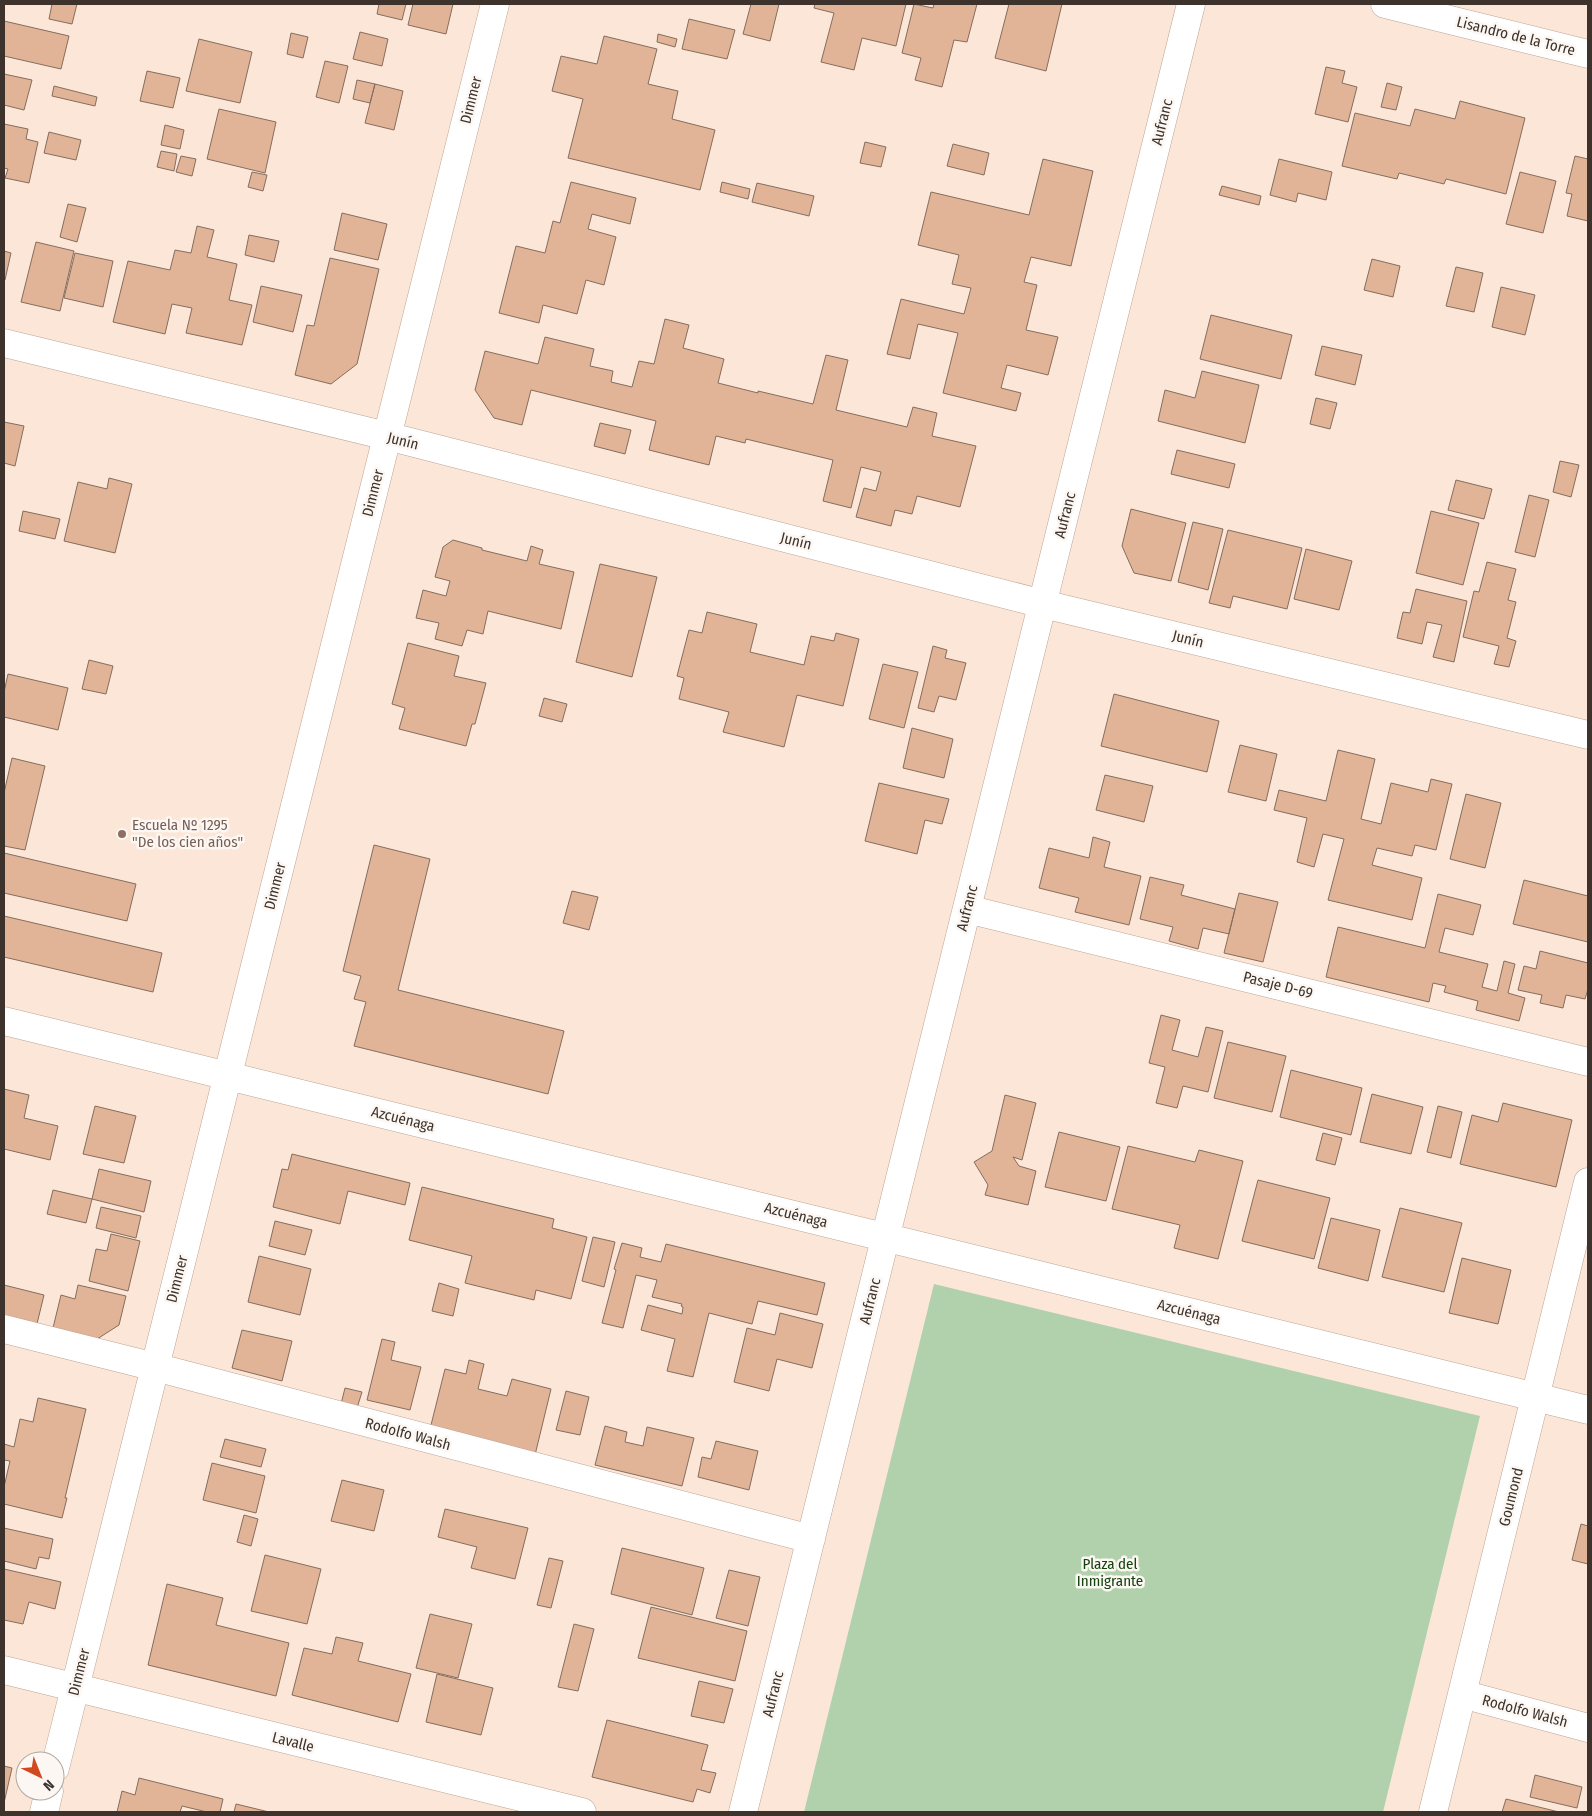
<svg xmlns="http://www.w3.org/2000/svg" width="1592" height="1816" font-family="'Fira Sans Condensed',sans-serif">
<rect width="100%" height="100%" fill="#fce6d8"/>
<path fill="#b0d1ab" d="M934 1284 1480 1416 1383 1812H804Z"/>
<path fill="#e1b497" stroke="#856d5e" d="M52 4H77L72 24 49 19Z
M379 4H406L402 20 377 14Z
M413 4H453L446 34 408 25Z
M751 4H779L770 41 743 34Z
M815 4H906L896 46 862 38 854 70 821 62 834 13 814 8Z
M914 4 933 8 934 4H977L967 42 954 40 942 87 915 80 921 58 902 53Z
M1009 4H1062L1046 71 995 58Z
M689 19 735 30 727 59 682 49Z
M4 21 69 36 61 69 4 56Z
M360 32 388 39 382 66 353 59Z
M291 33 308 37 303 58 287 54Z
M658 34 677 39 675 47 657 42Z
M604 36 657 49 648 84 678 91 672 119 715 130 700 190 568 158 583 99 552 91 561 56 597 64Z
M199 39 252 52 240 103 186 91Z
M325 61 348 66 339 103 316 97Z
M1326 67 1345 71 1342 83 1357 87 1348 122 1315 114Z
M147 71 180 78 173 108 140 101Z
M4 74 32 80 24 110 4 105Z
M357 80 375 84 370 103 353 99Z
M1387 83 1402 87 1396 110 1381 107Z
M375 84 403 91 394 130 365 123Z
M54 86 97 97 95 106 52 96Z
M1460 101 1525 118 1506 194 1446 179 1444 184 1399 173 1397 179 1342 166 1355 113 1410 126 1415 109 1455 119Z
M219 109 276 122 265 173 207 159Z
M4 124 28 129 26 139 38 142 29 183 5 178 8 169 4 168Z
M165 125 184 130 180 149 161 145Z
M49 132 81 140 76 160 44 153Z
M865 142 886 147 881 167 860 163Z
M953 144 989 153 984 175 947 166Z
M161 151 177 154 174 171 157 167Z
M181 156 196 159 192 176 176 172Z
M1575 156 1588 159V221L1567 216 1572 194 1566 193Z
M1043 159 1093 171 1071 266 1031 257 1024 282 1037 285 1026 330 1058 337 1048 375 1007 365 1001 388 1021 393 1016 411 943 393 958 333 918 324 910 359 887 354 901 299 964 314 971 288 952 284 959 255 918 245 931 192 1029 215Z
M1279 159 1332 172 1326 200 1298 193 1296 202 1270 195Z
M252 172 267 175 263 191 248 187Z
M1520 172 1556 181 1543 233 1506 224Z
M571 182 636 198 630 224 592 214 588 229 616 237 604 285 586 280 577 314 543 305 539 323 499 313 516 246 545 253 553 221 560 223Z
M722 182 750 189 748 199 720 192Z
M757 183 814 196 809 216 752 202Z
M1222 186 1261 196 1259 205 1219 195Z
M68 204 86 208 77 242 60 237Z
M342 213 387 224 378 260 334 250Z
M197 226 214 230 207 257 237 264 229 300 252 305 242 345 186 333 192 308 172 304 165 334 113 322 128 261 170 270 175 250 191 253Z
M249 235 279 241 274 262 245 255Z
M36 242 74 251 60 311 21 302Z
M4 251 11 253 5 280H4Z
M75 253 113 261 103 307 64 298Z
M330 258 379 269 357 364 331 384 295 375 307 325 314 326Z
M1372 259 1400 266 1393 297 1364 290Z
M1456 267 1483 273 1474 312 1446 306Z
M261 286 302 295 293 332 253 322Z
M1501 287 1535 295 1525 335 1492 327Z
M1211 315 1292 335 1281 379 1200 359Z
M665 319 689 325 683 348 724 359 718 383 758 393V391L813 404 826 355 848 360 836 410 907 427 913 407 937 413 932 436 976 446 960 507 917 496 912 514 895 510 891 526 856 517 864 488 876 491 881 472 861 467 851 508 823 501 833 460 746 439 745 443 716 436 709 465 649 450 656 421 531 390 522 425 494 418 475 390 485 351 538 364 545 337 594 349 590 366 613 371 611 382 632 387 639 361 654 364Z
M1322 346 1362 355 1355 385 1315 375Z
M1202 371 1259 385 1245 443 1158 421 1165 390 1195 398Z
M1316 398 1337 403 1330 429 1310 424Z
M4 422 24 426 15 466 4 463Z
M600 423 631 430 625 454 594 446Z
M1177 450 1235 464 1229 488 1171 474Z
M1560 461 1579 465 1571 497 1553 492Z
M109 478 132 484 115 553 64 541 78 482 107 489Z
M1456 480 1492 489 1484 519 1448 510Z
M1529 495 1549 500 1535 557 1515 552Z
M1131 509 1186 523 1171 581 1134 573 1122 546Z
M23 511 60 519 55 539 19 531Z
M1431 511 1479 523 1463 585 1416 573Z
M1193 522 1223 529 1208 590 1178 582Z
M1228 530 1302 548 1287 609 1233 596 1230 608 1209 603Z
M453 540 482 548V550L527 561 531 546 543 550 539 564 574 572 561 629 488 611 483 634 467 630 462 646 435 639 439 623 416 618 423 590 446 596 450 581 435 577 443 547Z
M1306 549 1352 561 1339 610 1294 599Z
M1487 562 1516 569 1508 600 1516 602 1507 638 1516 641 1509 667 1494 664 1499 646 1463 637 1474 591 1479 592Z
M600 564 657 577 632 677 576 662Z
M1416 589 1467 601 1454 662 1433 657 1442 625 1427 622 1422 644 1397 638 1403 612 1410 613Z
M707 612 757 624 750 652 804 665 811 636 834 641 836 633 859 639 843 706 797 695 784 747 723 732 729 712 679 699 684 678 677 676 689 630 702 633Z
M408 643 459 656 454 676 486 683 475 724H472L466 746 399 729 405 708 392 704Z
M933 646 947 650 945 658 966 663 956 700 939 696 934 712 918 708Z
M89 660 113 666 106 694 82 689Z
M883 664 918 672 904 728 869 719Z
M8 674 68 688 58 730 4 717V692Z
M1114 694 1219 721 1207 772 1101 746Z
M544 698 567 704 562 722 539 716Z
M912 728 953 739 944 778 903 768Z
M1240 745 1277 754 1266 801 1228 792Z
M1338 750 1375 759 1361 819 1381 824 1391 783 1428 792 1431 779 1452 784 1436 850 1415 845 1412 856 1377 848 1372 865 1422 878 1412 920 1328 900 1344 839 1323 834 1314 867 1297 862 1307 818 1274 810 1279 790 1326 801Z
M12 758 45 766 25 850 4 846V793Z
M1105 775 1153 786 1144 822 1096 810Z
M879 783 949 799 942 824 925 820 917 854 865 841Z
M1466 794 1501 803 1485 868 1450 859Z
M1093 837 1110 842 1104 867 1141 876 1129 925 1075 912 1079 898 1039 888 1049 848 1089 858Z
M374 845 430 859 398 990 564 1031 548 1094 354 1046 366 1002 354 999 361 976 343 971Z
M4 853 136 884 127 921 4 893Z
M1150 877 1184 885 1181 895 1235 909 1229 934 1203 928 1198 949 1169 941 1173 927 1140 919Z
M1524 880 1588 896V942L1513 924Z
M572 891 598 897 589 930 563 923Z
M1239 893 1278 902 1263 962 1224 953Z
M1438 894 1481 905 1473 935 1445 928 1439 952 1488 964 1482 987 1497 991 1504 961 1515 964 1508 993 1525 998 1519 1021 1476 1010 1478 1001 1444 992 1446 986 1433 983 1429 1002 1326 977 1338 927 1425 948Z
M4 916 162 953 153 992 4 957Z
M1540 951 1588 963V989L1585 999 1566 995 1563 1008 1540 1003 1542 995 1518 990 1524 966 1536 969Z
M1161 1015 1180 1020 1172 1050 1198 1057 1206 1027 1223 1031 1208 1092 1183 1086 1177 1108 1156 1103 1165 1067 1149 1063Z
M1228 1042 1286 1056 1272 1112 1214 1098Z
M1291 1070 1362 1088 1351 1135 1280 1117Z
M4 1089 29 1095 24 1118 58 1126 50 1160 4 1149Z
M1372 1094 1423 1107 1411 1154 1360 1142Z
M1005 1095 1036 1103 1022 1160 1013 1157 1019 1166 1036 1171 1028 1205 985 1195 988 1185 974 1162 992 1151Z
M1503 1103 1572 1120 1556 1187 1460 1164 1472 1115 1498 1122Z
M95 1106 136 1116 124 1163 83 1154Z
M1438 1106 1462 1112 1451 1158 1427 1152Z
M1059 1132 1120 1147 1106 1201 1045 1187Z
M1323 1133 1342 1138 1335 1165 1316 1160Z
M1128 1146 1195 1162 1199 1150 1243 1161 1218 1259 1174 1248 1180 1225 1112 1209Z
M292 1154 410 1183 405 1205 348 1191 340 1224 273 1207 282 1169 288 1170Z
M99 1169 151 1181 144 1212 92 1199Z
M1258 1180 1330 1198 1314 1259 1242 1241Z
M422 1187 554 1219 552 1228 587 1237 571 1299 536 1290 534 1300 465 1283 472 1256 409 1240Z
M53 1190 92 1199 86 1223 47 1214Z
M101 1207 141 1216 136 1238 96 1228Z
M1400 1208 1462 1223 1444 1292 1382 1277Z
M1331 1218 1380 1230 1368 1281 1318 1268Z
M275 1221 312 1230 305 1255 269 1246Z
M111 1234 140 1241 128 1291 89 1281 96 1249 107 1251Z
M593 1237 615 1242 604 1287 582 1281Z
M622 1243 642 1248 640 1257 661 1262 666 1244 825 1283 817 1315 758 1301 752 1324 709 1313 693 1377 667 1371 675 1339 641 1330 648 1305 682 1314 683 1307 681 1306 682 1304 652 1297 657 1280 636 1275 623 1328 602 1323 616 1270 614 1269Z
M259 1256 311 1269 300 1315 248 1302Z
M1462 1258 1511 1270 1498 1324 1449 1313Z
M439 1283 459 1289 453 1316 432 1311Z
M4 1285 44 1295 35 1332 4 1325Z
M78 1285 126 1296 119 1325 94 1341 52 1332 61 1295 75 1299Z
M780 1313 823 1324 812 1368 777 1359 769 1391 734 1382 747 1328 775 1335Z
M242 1330 292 1341 282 1381 232 1368Z
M382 1339 395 1342 391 1360 421 1367 410 1410 367 1400Z
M469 1360 484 1364 478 1389 507 1396 512 1379 551 1389 535 1455 430 1429 445 1369 466 1374Z
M345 1388 362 1392 357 1408 341 1404Z
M566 1391 589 1397 580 1435 556 1430Z
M38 1398 86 1409 65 1498H67L62 1518 4 1504V1487L10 1461 4 1460V1444L14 1447 20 1419 33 1422Z
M605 1426 627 1432 625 1442 643 1446 647 1427 694 1438 682 1486 595 1465Z
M225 1439 266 1449 261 1467 220 1457Z
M716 1441 758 1451 749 1490 698 1477 702 1457 711 1459Z
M212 1463 265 1476 256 1513 203 1500Z
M342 1480 384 1490 374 1531 331 1521Z
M445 1509 528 1528 515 1579 471 1568 477 1547 438 1537Z
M244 1515 258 1519 251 1546 237 1542Z
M1581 1524 1588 1526V1564L1572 1560Z
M4 1528 53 1539 49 1559 39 1557 36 1569 4 1561Z
M622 1548 704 1568 692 1615 611 1594Z
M265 1555 321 1569 307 1624 251 1611Z
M549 1558 563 1561 551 1608 537 1605Z
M4 1569 61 1582 55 1609 29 1602 23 1624 4 1620Z
M729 1570 760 1577 748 1626 716 1618Z
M167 1584 223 1598 216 1625 289 1643 276 1696 148 1665Z
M651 1607 747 1631 735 1681 638 1658Z
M430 1614 472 1624 458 1678 416 1668Z
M574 1624 594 1629 578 1691 558 1687Z
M336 1637 363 1643 358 1661 411 1674 398 1722 292 1695 304 1648 332 1654Z
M437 1674 493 1688 481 1735 426 1722Z
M699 1681 733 1689 724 1723 691 1716Z
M607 1720 708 1745 701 1770 716 1773 710 1793 697 1789 693 1802 592 1777Z
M4 1766 12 1768 4 1803Z
M1535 1775 1582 1787 1577 1808 1530 1797Z
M139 1778 223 1799 220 1812H207L182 1806 180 1812H117L122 1791 135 1795Z
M1506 1799 1559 1812H1502Z
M236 1804 269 1812H234Z"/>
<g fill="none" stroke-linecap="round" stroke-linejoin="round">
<defs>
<path id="minor" d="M1385 4 1588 54
M4 343 387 436 1043 604 1588 735
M967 909 1588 1062
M4 1021 1588 1410
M4 1329 155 1367 811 1539
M4 1670 582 1812
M1462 1694 1588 1728
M55 1768 495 4
M44 1812 49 1791
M743 1812 1191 4
M1433 1812 1588 1182"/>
</defs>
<use href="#minor" stroke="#bda494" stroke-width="29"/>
<use href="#minor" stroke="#fff" stroke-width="28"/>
</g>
<circle fill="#8d6e63" stroke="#fcf7f3" stroke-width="2" cx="122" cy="834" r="5"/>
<g text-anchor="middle" stroke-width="5" stroke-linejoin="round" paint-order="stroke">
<g font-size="15" fill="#3d332c" stroke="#fcf7f3">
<text transform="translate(1516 36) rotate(14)" y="5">Lisandro de la Torre</text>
<text transform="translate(471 100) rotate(-76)" y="5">Dimmer</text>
<text transform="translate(1162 122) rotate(-76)" y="5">Aufranc</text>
<text transform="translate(403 441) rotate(14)" y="5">Junín</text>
<text transform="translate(373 493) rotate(-76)" y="5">Dimmer</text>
<text transform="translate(1065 515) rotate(-76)" y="5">Aufranc</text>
<text transform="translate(796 541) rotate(14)" y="5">Junín</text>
<text transform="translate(1188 639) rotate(14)" y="5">Junín</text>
<text transform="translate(275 886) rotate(-76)" y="5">Dimmer</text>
<text transform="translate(967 908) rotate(-76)" y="5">Aufranc</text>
<text transform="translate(1278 985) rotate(14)" y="5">Pasaje D-69</text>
<text transform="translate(403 1119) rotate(14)" y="5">Azcuénaga</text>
<text transform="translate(796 1215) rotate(14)" y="5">Azcuénaga</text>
<text transform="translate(177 1279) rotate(-76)" y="5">Dimmer</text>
<text transform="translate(870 1301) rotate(-76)" y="5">Aufranc</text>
<text transform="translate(1189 1312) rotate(14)" y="5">Azcuénaga</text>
<text transform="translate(408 1434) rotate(15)" y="5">Rodolfo Walsh</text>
<text transform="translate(1511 1497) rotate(-76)" y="5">Goumond</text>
<text transform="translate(79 1672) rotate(-76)" y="5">Dimmer</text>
<text transform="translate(773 1694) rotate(-76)" y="5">Aufranc</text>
<text transform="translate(1525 1711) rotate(15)" y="5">Rodolfo Walsh</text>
<text transform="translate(293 1742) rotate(14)" y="5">Lavalle</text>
</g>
<g font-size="15" fill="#785e54" stroke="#fcf7f3" text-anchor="start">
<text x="132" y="830">Escuela Nº 1295<tspan x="132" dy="17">"De los cien años"</tspan></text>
</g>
<g font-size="15" fill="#13420d" stroke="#fcf7f3">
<text x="1110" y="1569">Plaza del<tspan x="1110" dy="17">Inmigrante</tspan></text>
</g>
</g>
<rect width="1592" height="1816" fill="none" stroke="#3d332c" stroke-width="10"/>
<g transform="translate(40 1776) rotate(137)"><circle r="24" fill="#fcf7f3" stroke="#b0a9a3"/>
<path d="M0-4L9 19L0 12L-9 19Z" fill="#d14821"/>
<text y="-8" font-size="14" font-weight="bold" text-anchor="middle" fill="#3d332c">N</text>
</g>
</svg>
